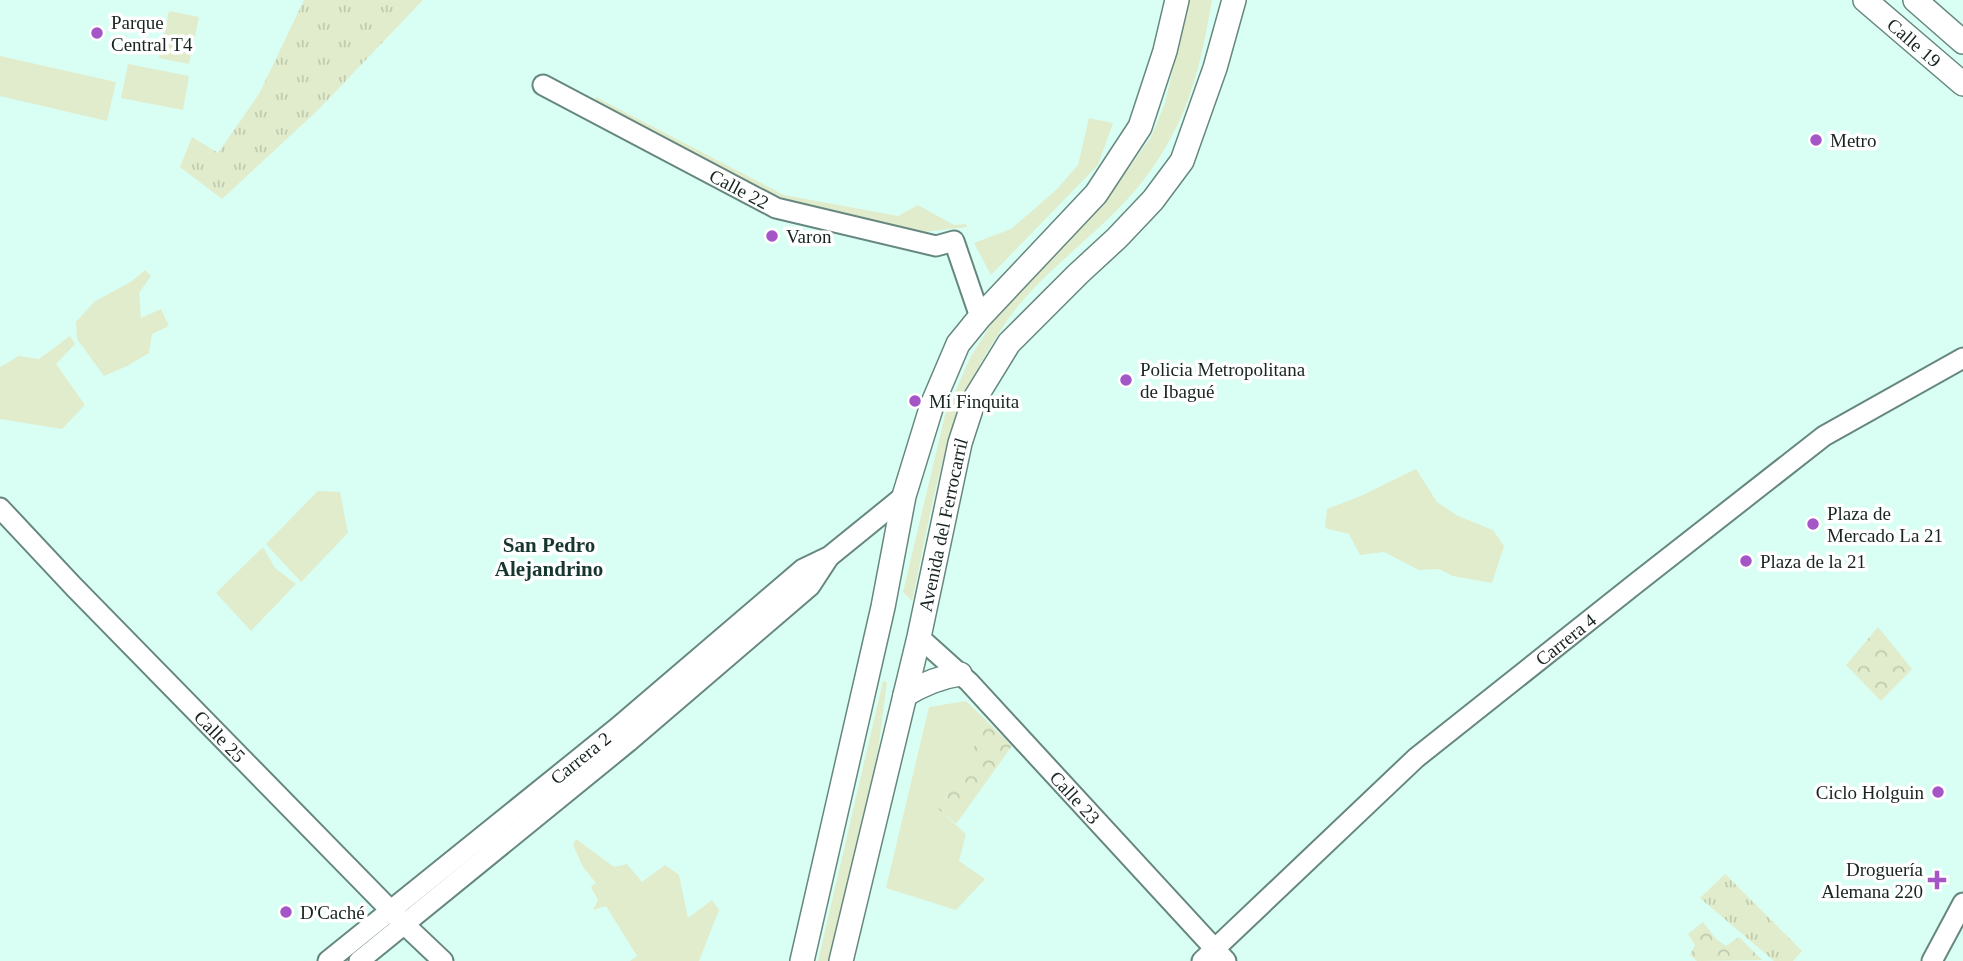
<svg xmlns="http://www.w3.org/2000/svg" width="1963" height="961" font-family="Georgia,serif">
<defs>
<pattern id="grass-tufts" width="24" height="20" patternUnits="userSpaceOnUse" patternTransform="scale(1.75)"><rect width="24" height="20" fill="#e1eccc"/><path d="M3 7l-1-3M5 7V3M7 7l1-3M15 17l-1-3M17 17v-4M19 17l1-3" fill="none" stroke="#c0caaf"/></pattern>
<pattern id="forest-crowns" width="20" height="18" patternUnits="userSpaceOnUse" patternTransform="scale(1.75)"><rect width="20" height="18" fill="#e1eccc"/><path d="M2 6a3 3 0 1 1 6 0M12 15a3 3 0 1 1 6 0" fill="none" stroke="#c0caaf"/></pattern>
</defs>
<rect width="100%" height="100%" fill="#d9fef4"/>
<path fill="url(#grass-tufts)" d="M304 0H423L317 111 222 199 180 167 192 137 218 153 259 94Z
M1725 874 1802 951 1793 961H1774L1700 898Z"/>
<path fill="url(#forest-crowns)" d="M1878 627 1912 669 1881 701 1846 665Z
M988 722 1012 746 956 824 938 809Z
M1703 922 1716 939 1726 946 1739 937 1762 960 1697 961 1690 955 1695 945 1688 934Z"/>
<path fill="#e1eccc" d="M1189 0H1212C1207 26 1203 53 1195 78 1182 125 1156 170 1122 205 1084 245 1038 276 1006 322 986 352 966 386 955 421 935 478 925 542 912 601L903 592 945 415 970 358 998 313 1106 200 1151 137 1165 103Z
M169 11 199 17 189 64 159 58Z
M0 56 116 82 107 121 0 96Z
M128 64 189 76 183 110 121 98Z
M596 97 784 195 898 216 918 205 954 225 966 224 967 227 923 232 900 229 780 200 594 103Z
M1089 118 1113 123 1098 165 991 275 974 243 1011 229 1057 189 1078 165Z
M145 270 151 276 139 293 141 318 161 309 169 326 152 334 149 353 127 366 104 376 77 339 76 322 94 302 132 281Z
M70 336 75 344 56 364 85 405 62 429 0 419V367L19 356 39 359Z
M1416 469 1437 502 1458 516 1493 530 1504 546 1492 583 1453 576 1439 569 1419 570 1384 552 1360 555 1349 534 1325 528 1327 509 1363 495Z
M318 491 340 492 348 533 301 582 266 544Z
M263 547 275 568 296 584 251 631 216 593Z
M883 681 887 682 878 751 829 961H818Z
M966 701 988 722 938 809 966 834 959 861 985 879 956 910 886 888 929 707Z
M576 839 614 867 627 864 642 882 665 865 679 875 688 918 712 900 719 910 699 961H630L637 956 606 906 593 910 598 900 591 887 596 883 583 867 573 845Z"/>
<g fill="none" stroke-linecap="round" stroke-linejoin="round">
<defs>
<g id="secondary">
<path id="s1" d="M543 85 776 208 936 246 954 241 980 317"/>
<path id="s2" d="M0 508 74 587 404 924 443 961"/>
<path id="s3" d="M919 637 969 682 1226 961"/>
<path id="s4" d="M328 961 617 728 803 569 830 556 904 496"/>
<path d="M359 961 628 742 810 586 829 557"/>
<path id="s5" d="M1202 961 1416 758 1635 584 1824 436 1963 358"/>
<path d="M1932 961 1963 903"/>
</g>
<g id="primary">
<path id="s6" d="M1865 0 1963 84"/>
<path d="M1915 0 1963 42"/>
<path d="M905 695C923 684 939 677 960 674"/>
<path d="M802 961 883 607 904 496 932 405 958 344 980 317 1096 194 1140 127 1165 51 1177 0"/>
<path id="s7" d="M841 961 919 637 960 443 974 400 1009 343 1078 274 1117 238 1153 200 1182 161 1215 68 1234 0"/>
</g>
</defs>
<use href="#secondary" stroke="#66877f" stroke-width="23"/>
<use href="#primary" stroke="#66877f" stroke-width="26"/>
<use href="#secondary" stroke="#fff" stroke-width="19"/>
<use href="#primary" stroke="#fff" stroke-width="23"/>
</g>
<g fill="#a455c6" stroke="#fff" stroke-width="2.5">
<circle cx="97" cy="33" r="7"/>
<circle cx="1816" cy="140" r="7"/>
<circle cx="772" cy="236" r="7"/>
<circle cx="1126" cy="380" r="7"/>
<circle cx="915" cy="401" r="7"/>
<circle cx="1813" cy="524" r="7"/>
<circle cx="1746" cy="561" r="7"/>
<circle cx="1938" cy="792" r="7"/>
<path d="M1933.5 869.5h7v7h7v7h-7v7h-7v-7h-7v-7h7z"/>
<circle cx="286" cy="912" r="7"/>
</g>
<g text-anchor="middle" stroke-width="7" stroke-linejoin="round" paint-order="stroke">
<g font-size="19" fill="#172421" stroke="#fff" text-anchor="start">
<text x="111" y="29">Parque<tspan x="111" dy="22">Central T4</tspan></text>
<text x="1830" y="147">Metro</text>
<text x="786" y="243">Varon</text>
<text x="1140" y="376">Policia Metropolitana<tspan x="1140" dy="22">de Ibagué</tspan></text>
<text x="929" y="408">Mi Finquita</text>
<text x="1827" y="520">Plaza de<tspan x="1827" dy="22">Mercado La 21</tspan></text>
<text x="1760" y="568">Plaza de la 21</text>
<text x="1924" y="799" text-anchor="end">Ciclo Holguin</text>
<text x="1923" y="876" text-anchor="end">Droguería<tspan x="1923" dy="22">Alemana 220</tspan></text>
<text x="300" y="919">D'Caché</text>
</g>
<g font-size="19" fill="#172421" stroke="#fff">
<text dy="7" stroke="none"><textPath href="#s6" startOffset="65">Calle 19</textPath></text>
<text dy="7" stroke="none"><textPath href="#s1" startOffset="222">Calle 22</textPath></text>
<text dy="7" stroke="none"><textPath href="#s7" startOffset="448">Avenida del Ferrocarril</textPath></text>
<text dy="7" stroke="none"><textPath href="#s5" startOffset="486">Carrera 4</textPath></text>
<text dy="7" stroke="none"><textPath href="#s2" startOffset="317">Calle 25</textPath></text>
<text dy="7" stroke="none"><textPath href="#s4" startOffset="324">Carrera 2</textPath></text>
<text dy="7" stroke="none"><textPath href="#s3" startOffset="224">Calle 23</textPath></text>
</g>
<g font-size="21" font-weight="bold" fill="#173630" stroke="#fff">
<text x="549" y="552">San Pedro<tspan x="549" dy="24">Alejandrino</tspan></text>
</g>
</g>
</svg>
